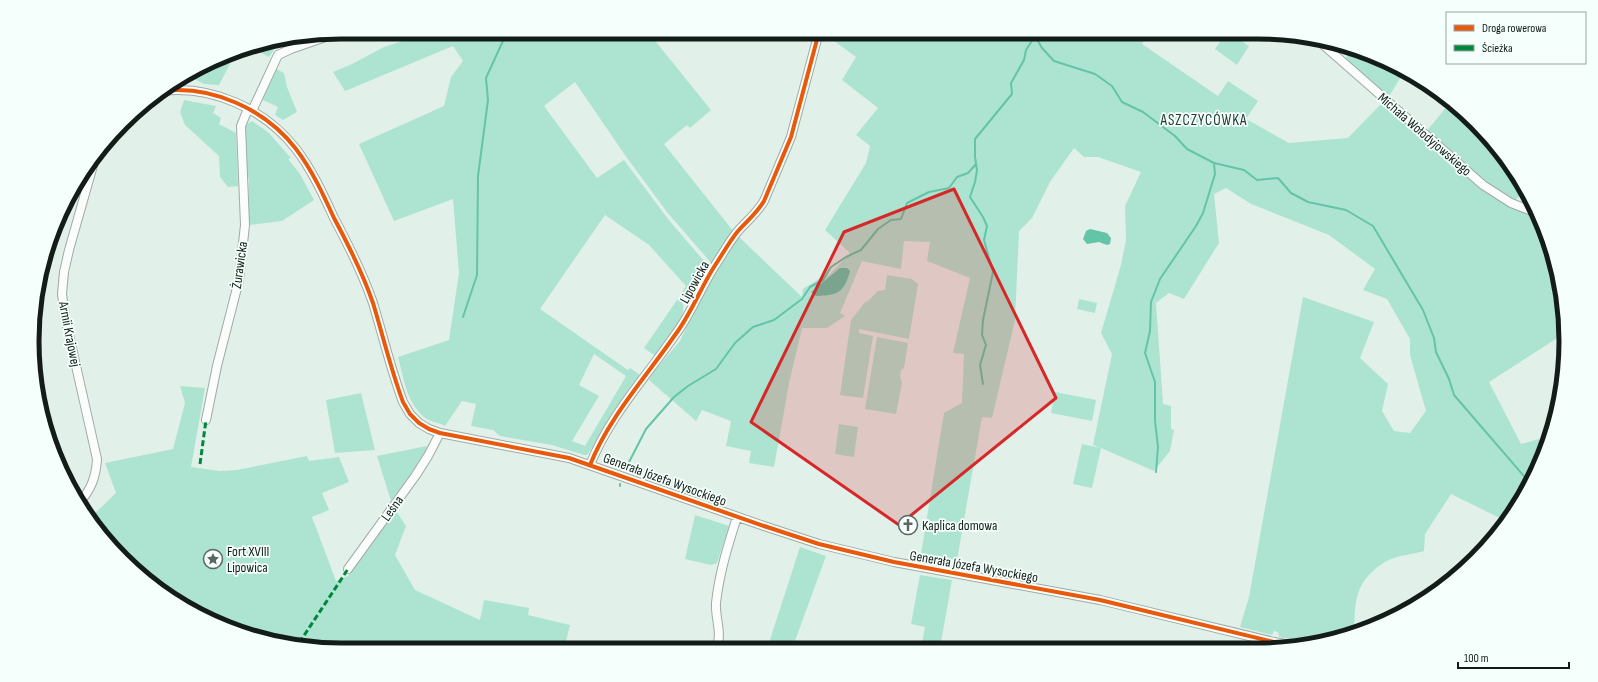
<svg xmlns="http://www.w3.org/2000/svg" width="1598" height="682" font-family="'Sofia Sans Condensed',sans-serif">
<rect width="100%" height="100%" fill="#e2f0ea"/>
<path fill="#ade4d1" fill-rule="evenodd" d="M442 32H501L502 34 505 32H648L711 110 690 128 687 125 664 144 734 232 712 264 667 212 627 158 575 82 544 106 597 178 624 160 668 219 710 268 692 302 682 292 686 286 649 245 605 215 540 309 628 370 630 368 639 374 638 379 587 455H584L552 445 500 436 493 430 471 426 476 404 462 401 445 426C440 423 432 422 427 419 407 406 404 379 398 357L449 340 459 273 453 199 394 221 359 144 444 106 451 77 463 61 453 46 345 91 333 72 352 64 384 47 412 38 443 34ZM594 354 626 376 585 446 572 441 599 396 579 385Z
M822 32H1149L1142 44 1218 96 1228 81 1258 101 1246 119 1289 143 1348 138 1383 102 1478 185 1502 202 1538 215 1555 261 1560 286 1551 291 1564 311 1565 333 1489 382 1521 444 1539 439 1545 449 1514 513 1506 521 1451 494 1425 534 1424 551C1414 554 1401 555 1391 559 1377 565 1362 579 1358 594 1354 605 1355 619 1354 630L1317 642 1309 641V638L1304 637V641L1279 637 1278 632 1274 631 1272 635 1240 627 1249 597 1303 297 1374 322 1360 358 1388 384 1382 411 1394 431 1410 433 1426 411 1410 355V339L1387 299 1363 290 1375 269 1329 235 1251 204 1226 188 1214 194 1219 243 1184 299 1169 293 1156 303 1163 404 1171 406V429L1174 430 1170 451 1154 471 1101 448 1092 488 1073 484 1082 444 1101 448 1093 445 1112 354 1101 333 1121 265 1126 240 1125 206 1141 172 1098 157H1084L1074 148 1050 182 1032 218 1019 231 1015 320 992 418 982 417 957 560 921 554 944 413 962 403 964 354 953 353 970 278 927 261 930 242 904 241 901 269 862 261 840 313 845 316 827 328H802L789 383 774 467 749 463 751 451 726 446 731 421 702 410 696 421 649 380 656 369 680 341 698 302 716 269 738 236 802 297 803 289 822 277 829 275 850 253 825 230 866 163 870 146 856 135 878 108 842 80 856 57Z
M1227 32 1249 46 1237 65 1215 49Z
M279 42 269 57 250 47Z
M1350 47 1356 48 1405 70 1388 98 1345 61Z
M237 50 219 85 204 84 192 78 197 69Z
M276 69 284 73 287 87 297 112 283 120 275 115 278 107 263 100 262 99Z
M1434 89 1461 109 1502 153 1525 190 1515 201 1485 183 1426 132 1448 105Z
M184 100 216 106 213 113 221 118 219 124 236 133 238 186 228 187 220 177 219 156 185 125 180 112Z
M252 121 268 132 291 158 288 159 300 174 314 200 282 221 249 225V178L247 177 244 126Z
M887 275 912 279 918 284 909 339 859 329V333L873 336 863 398 840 395 851 320 866 301 867 302 878 291 885 290Z
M679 297C694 312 667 339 657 353L654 355 644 348Z
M1079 299 1097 303 1095 313 1077 309Z
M877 337 908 343 904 368 901 370 900 376 902 383 896 414 865 409Z
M180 386 205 388 191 467 220 471 237 470 307 456 309 461 339 457 349 482 322 493 329 510 312 517 336 581 348 576 395 509 406 526 395 555 415 590 480 620 484 600 529 608 528 615 570 625 564 649 341 650 242 634 153 586 88 517H91L116 493 105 463 173 449 185 403Z
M1055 392 1096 400 1092 421 1051 413Z
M361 393 375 450 335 453 326 400Z
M839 424 858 427 854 457 835 454Z
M427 446 425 454 391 501 377 456Z
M695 515 729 526 717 563 711 565 685 559Z
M800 547 826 556 792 649H767Z
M920 575 952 580 940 648H906L907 645 921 648 925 627 911 624Z"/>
<path fill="#64c4a8" d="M1090 229 1107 233 1111 238 1110 244 1107 245 1099 242 1087 244 1083 239 1086 231Z
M840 268H847L850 271C844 293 838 295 816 296L811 292Z"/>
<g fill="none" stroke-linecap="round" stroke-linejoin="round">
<path stroke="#64c4a8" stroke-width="2" d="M1030 32 1035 36 1042 48 1054 61 1095 74 1112 86 1122 102 1143 112 1175 136 1187 149 1214 163 1244 170 1257 180 1278 178 1291 193 1308 202 1346 210 1373 226 1423 310 1434 338 1436 352 1449 379 1454 395 1529 482
M463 317 477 275 478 176 488 100 486 78 507 32
M983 384 980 365 986 345 982 335 983 320 993 272 984 240 987 226 983 217 970 197 975 182 977 170 975 157V139L1012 94 1011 83 1024 60 1026 50 1035 36
M627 466 646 429 674 397 688 386 716 369 735 343 753 327 774 320 802 299 810 287 823 280 831 267 846 257 861 250 878 229 891 220 901 219 907 203 929 192 949 188 957 177 968 173 976 164
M1156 472 1158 447 1155 421V382L1145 353 1150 331 1151 302 1160 279 1196 226 1203 213 1215 174 1214 163
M620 486V484"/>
<defs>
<path id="minor" d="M1320 42 1483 185 1511 203 1537 213
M162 91C212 85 265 109 296 149 312 170 323 194 334 218 349 246 363 274 373 303 383 336 391 370 403 402L410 414 419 423 429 429 440 433 569 458 764 526 819 544 894 562 1100 600 1274 642 1300 647
M252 111 278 55 291 49 337 33
M206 420 217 366 239 280 245 225 241 126 248 109
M590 465C609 417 646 377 675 335 691 314 700 289 714 267 722 255 729 242 738 231 747 221 757 213 764 201L791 137 819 32
M79 503C91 490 96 477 97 459L65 317 62 294 64 272 69 250 94 162
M348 569 416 475 428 456 440 433
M716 649C723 634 715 619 716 603 719 574 728 545 737 517"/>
</defs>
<use href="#minor" stroke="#9faaa5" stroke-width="10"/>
<use href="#minor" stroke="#fbfdfc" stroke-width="8"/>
<path stroke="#00873e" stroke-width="3" stroke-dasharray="6 3" stroke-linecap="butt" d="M200 464 206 420
M300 643 303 637 348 569"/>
<defs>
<path id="cycleway" d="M162 91C212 85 265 109 296 149 312 170 323 194 334 218 349 246 363 274 373 303 383 336 391 370 403 402L410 414 419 423 429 429 440 433 569 458 764 526 819 544 894 562 1100 600 1274 642 1300 647
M590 465C609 417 646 377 675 335 691 314 700 289 714 267 722 255 729 242 738 231 747 221 757 213 764 201L791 137 819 32"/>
</defs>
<use href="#cycleway" stroke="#f5fffb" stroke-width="6"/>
<use href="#cycleway" stroke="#e8590c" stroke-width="4"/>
</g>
<path fill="#d62828" fill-opacity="0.2" stroke="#d62828" stroke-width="3" stroke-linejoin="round" d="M954 189 1056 398 899 525 751 422 844 232Z"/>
<defs>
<symbol id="church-ring" viewBox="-11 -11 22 22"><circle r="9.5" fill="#f5fffb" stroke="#5b6662" stroke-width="1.5"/><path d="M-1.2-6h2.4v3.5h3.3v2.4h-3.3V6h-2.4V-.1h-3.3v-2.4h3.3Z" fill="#5b6662"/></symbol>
<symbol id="sight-ring" viewBox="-11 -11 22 22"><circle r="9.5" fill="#f5fffb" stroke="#5b6662" stroke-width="1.5"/><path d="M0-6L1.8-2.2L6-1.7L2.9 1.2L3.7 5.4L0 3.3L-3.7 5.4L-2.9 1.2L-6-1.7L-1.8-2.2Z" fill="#5b6662"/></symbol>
</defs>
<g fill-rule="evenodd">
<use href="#church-ring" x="897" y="514" width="22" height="22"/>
<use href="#sight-ring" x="202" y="548" width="22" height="22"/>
</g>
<g text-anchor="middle" stroke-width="3.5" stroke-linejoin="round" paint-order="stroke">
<g font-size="14" fill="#131c19" stroke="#f5fffb">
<text transform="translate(1425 134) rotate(41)" y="5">Michała Wołodyjowskiego</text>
<text transform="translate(239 265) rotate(-82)" y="5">Żurawicka</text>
<text transform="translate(694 282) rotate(-61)" y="5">Lipowicka</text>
<text transform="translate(70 334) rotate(79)" y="5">Armii Krajowej</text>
<text transform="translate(665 479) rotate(20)" y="5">Generała Józefa Wysockiego</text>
<text transform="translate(392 508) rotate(-54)" y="5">Leśna</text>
<text transform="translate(974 566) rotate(10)" y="5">Generała Józefa Wysockiego</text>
</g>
<g font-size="14" fill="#131c19" stroke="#f5fffb" text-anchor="start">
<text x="922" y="530">Kaplica domowa</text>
<text x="227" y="556">Fort XVIII<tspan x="227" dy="16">Lipowica</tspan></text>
</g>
<g font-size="15" letter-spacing="1" fill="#263b34" stroke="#f5fffb">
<text x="1204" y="125">ASZCZYCÓWKA</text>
</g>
</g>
<path d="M0 0H1598V682H0ZM341 39H1257A302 302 0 0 1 1559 341V341A302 302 0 0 1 1257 643H341A302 302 0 0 1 39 341V341A302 302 0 0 1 341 39Z" fill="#f5fffb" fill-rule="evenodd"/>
<path fill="none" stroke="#131c19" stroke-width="5" d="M341 39H1257A302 302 0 0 1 1559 341V341A302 302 0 0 1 1257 643H341A302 302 0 0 1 39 341V341A302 302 0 0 1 341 39Z"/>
<rect x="1446" y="12" width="140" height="52" fill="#f5fffb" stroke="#9ba4a1"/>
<rect x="1454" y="25" width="20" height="6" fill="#e8590c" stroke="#9ba4a1"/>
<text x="1482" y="32" font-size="12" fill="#131c19">Droga rowerowa</text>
<rect x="1454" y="45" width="20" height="6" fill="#00873e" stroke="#9ba4a1"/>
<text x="1482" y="52" font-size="12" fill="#131c19">Ścieżka</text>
<path d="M1458 662v6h111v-6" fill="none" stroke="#131c19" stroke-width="2"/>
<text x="1464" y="662" font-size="12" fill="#131c19" stroke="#f5fffb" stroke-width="3" paint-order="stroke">100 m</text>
</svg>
